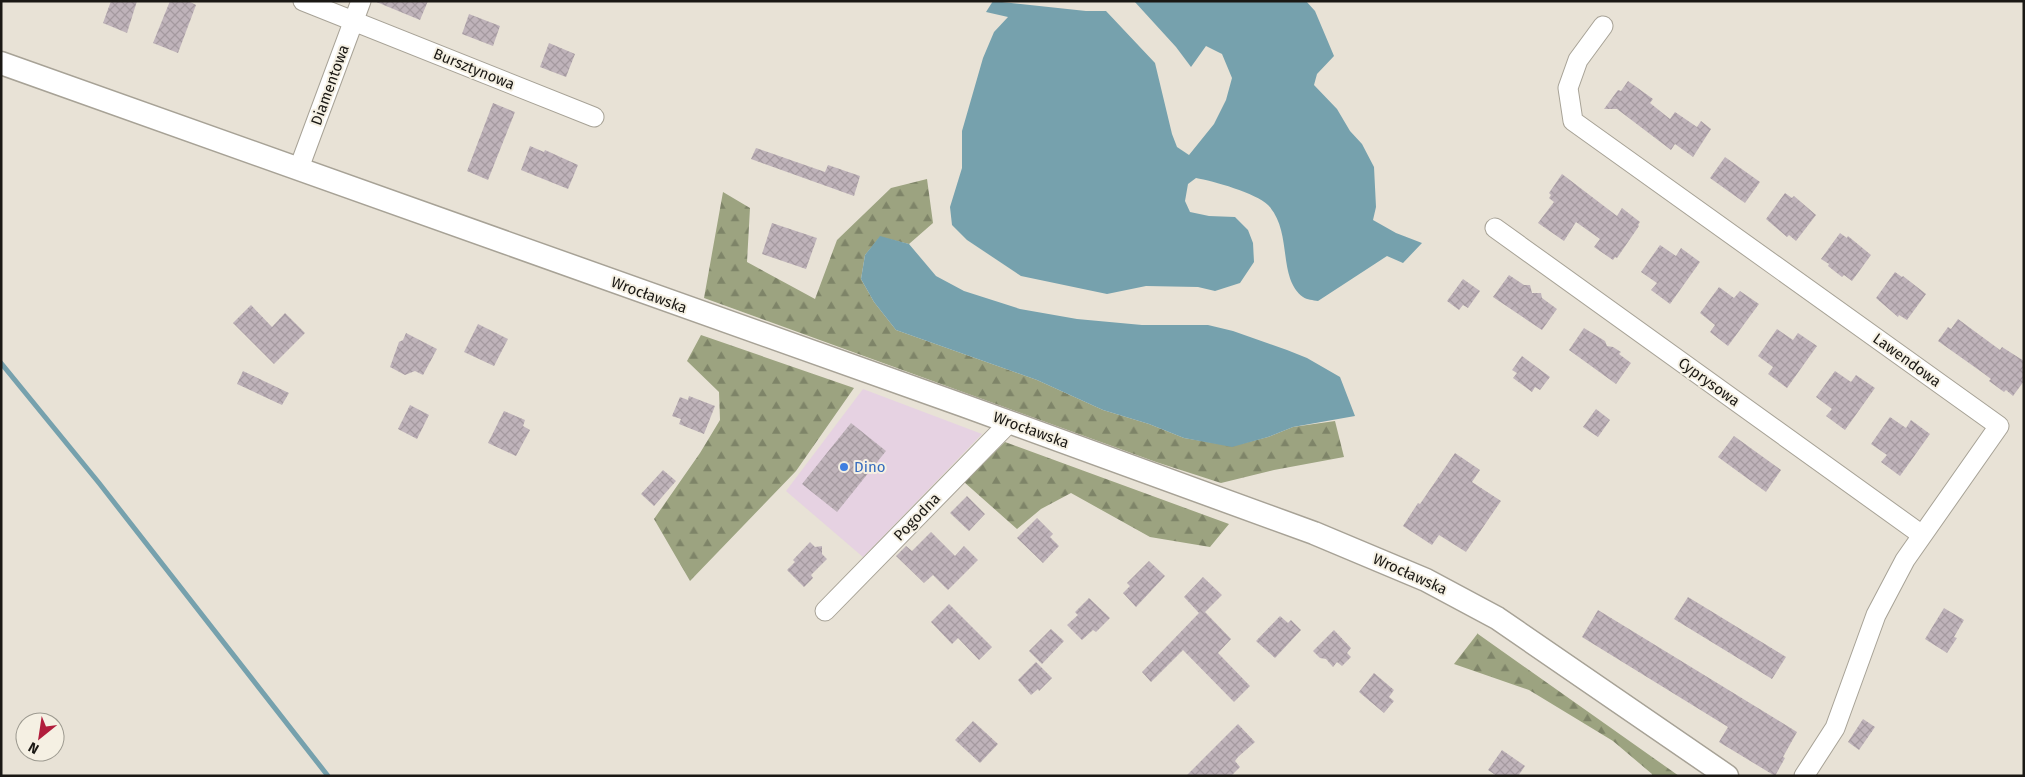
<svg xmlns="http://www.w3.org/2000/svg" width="2025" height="777" font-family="'Fira Sans',sans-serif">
<defs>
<pattern id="forest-firs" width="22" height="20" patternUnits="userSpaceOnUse" patternTransform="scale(1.25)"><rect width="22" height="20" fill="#9ca380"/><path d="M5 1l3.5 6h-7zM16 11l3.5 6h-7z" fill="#7e8468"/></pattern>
<pattern id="building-cross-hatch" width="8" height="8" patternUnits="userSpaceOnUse" patternTransform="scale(1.25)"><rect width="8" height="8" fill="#bfb3ba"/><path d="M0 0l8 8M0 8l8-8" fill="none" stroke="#a4999f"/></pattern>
</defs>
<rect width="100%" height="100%" fill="#e8e2d6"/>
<path fill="#e6d2e2" d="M863 389 982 434 863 557 786 491Z"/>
<path fill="url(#forest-firs)" d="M927 179 933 223 909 244 880 237 865 255 861 279 874 302 896 330 1037 380 1103 410 1149 424 1184 438 1232 446 1268 437 1293 427 1335 421 1344 457 1274 470 1221 483 1156 462 704 298 723 192 750 208 747 262 815 299 837 240 891 188Z
M701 335 854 388 796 471 690 581 654 519 700 453 720 420 719 392 687 361Z
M1005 442 1229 524 1210 547 1150 537 1071 493 1041 509 1017 529 964 482Z
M1478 633V634L1679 776H1652V774L1613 741 1529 690 1454 664Z"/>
<path fill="#76a1ad" d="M993 1 1086 11H1106L1155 63 1172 134 1177 147 1189 155 1214 124 1226 100 1232 78 1222 54 1206 46 1191 67 1176 47 1134 1H1306L1315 11 1334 56 1317 74 1314 85 1337 109 1350 131 1362 144 1374 167 1376 207 1373 220 1396 233 1422 243 1403 263 1387 256 1318 301C1313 300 1307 300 1303 297 1277 278 1293 231 1268 205 1256 193 1213 181 1196 178L1188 184 1185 201 1190 212 1209 216 1235 217 1248 230 1253 243 1254 262 1240 283 1215 291 1198 287 1146 286 1107 294 1021 276 967 240 952 225 950 207 962 168V131L983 58 994 32 1008 17 986 12Z
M880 236 909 244 936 276 964 291 1020 309 1077 319 1142 325H1208L1233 331 1287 350 1307 358 1340 377 1355 416 1293 427 1268 437 1232 447 1184 438 1149 424 1103 410 1037 380 896 330 874 302 861 279 865 255Z"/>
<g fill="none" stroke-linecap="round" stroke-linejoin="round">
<path stroke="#76a1ad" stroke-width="5" d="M1 363 99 483 328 776"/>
</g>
<path fill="url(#building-cross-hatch)" d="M111 1H137L127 33 103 23Z
M170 1H188L196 5 178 53 153 43Z
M374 1H428L420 20Z
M469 14 500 26 493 46 462 34Z
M549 43 575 54 566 77 540 67Z
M1628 81 1653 99 1650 103 1670 119 1675 112 1697 127 1701 121 1711 129 1693 157 1675 144 1671 150 1617 109H1604L1618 90 1621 91Z
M493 103 515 112 488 180 467 171Z
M530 146 544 152 545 150 578 165 568 189 521 170Z
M756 148 825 172 828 165 860 176 854 196 751 159Z
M1725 157 1760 182 1745 203 1710 178Z
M1562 174 1617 216 1622 208 1640 222 1638 225 1639 226 1617 258 1615 257 1613 260 1594 247 1600 239 1576 222 1564 241 1538 223 1554 202 1549 198 1551 195 1549 193Z
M1785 193 1792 198 1794 196 1816 215 1796 241 1789 235 1787 237 1766 219Z
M772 223 817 238 806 269 762 254Z
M1840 233 1847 238 1848 236 1871 255 1852 281 1844 275 1842 277 1828 266 1829 264 1821 259Z
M1660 245 1676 256 1681 248 1700 262 1670 304 1651 290 1657 283 1641 272Z
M1895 272 1902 277 1903 276 1926 294 1907 320 1899 315 1898 317 1876 298Z
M1509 275 1524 285H1530L1532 293H1541L1542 298 1557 309 1542 330 1493 297Z
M1463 279 1480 291 1468 308 1463 305 1459 310 1447 301Z
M1719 287 1734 298 1740 291 1759 304 1728 346 1710 332 1715 325 1700 313Z
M251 305 272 327 285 313 305 333 274 364 233 323Z
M1958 319 2000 350 2002 347 2024 361V381L2013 396 2006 390 2004 392 1989 381 1991 379 1983 373 1938 341 1948 327 1951 329Z
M478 324 508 339 494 366 464 352Z
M1584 328 1605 341 1607 346 1613 347 1621 352 1619 354 1631 363 1616 384 1569 350Z
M1777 329 1793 340 1798 333 1817 346 1787 388 1768 374 1773 367 1758 356Z
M406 333 437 349 423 375 415 371 405 375 390 367 399 342 403 340Z
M1522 356 1550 377 1540 390 1535 387 1532 392 1513 378 1517 373 1512 370Z
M243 371 289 393 282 405 237 384Z
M1835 371 1851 382 1856 375 1875 388 1845 430 1826 416 1832 409 1816 397Z
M689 396 715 406 704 434 679 424 681 419 672 416 680 397 688 400Z
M410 405 429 415 417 439 398 429Z
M1596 409 1610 420 1598 437 1583 427Z
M504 411 525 420 523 426 530 430 516 456 488 443Z
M1890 417 1906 428 1911 420 1930 434 1900 476 1881 462 1887 455 1871 444Z
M851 423 886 451 837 512 802 484Z
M1734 436 1781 470 1766 492 1718 457Z
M1455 453 1480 470 1472 482 1501 501 1466 552 1439 535 1432 545 1403 526 1418 503 1420 504Z
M663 470 676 481 654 506 641 494Z
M967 496 985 514 969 531 950 513Z
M1037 518 1053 534 1050 537 1059 546 1043 563 1017 538Z
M931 532 955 556 964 546 978 560 948 590 933 575 924 583 896 556 906 546 912 551Z
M810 542 815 547 822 546V554L827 559 811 575 813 578 804 587 787 570 795 562 793 560Z
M1149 561 1165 576 1136 607 1123 593 1130 586 1127 583Z
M1203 577 1222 595 1205 612 1231 639 1218 653 1250 686 1234 702 1183 650 1151 682 1142 672 1199 613 1184 597Z
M1688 597 1786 657 1772 679 1674 619Z
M1089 598 1110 618 1096 632 1093 630 1082 640 1067 625 1078 615 1075 612Z
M949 604 992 647 979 660 958 638 952 644 931 622Z
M1944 608 1964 620 1954 637 1957 638 1947 653 1925 639Z
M1598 610 1797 732 1783 757 1785 758 1775 776 1719 742 1728 727 1582 637Z
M1280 616 1288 623 1291 620 1301 630 1275 658 1256 641Z
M1051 629 1064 641 1042 664 1029 651Z
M1334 630 1351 648 1347 653 1351 657 1342 666 1337 662 1333 667 1326 659 1320 658 1313 651Z
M1036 662 1052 678 1039 691 1038 689 1031 695 1018 680Z
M1374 673 1394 690 1389 697 1394 701 1384 713 1359 692Z
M1863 719 1875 727 1859 750 1848 742Z
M973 721 998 744 980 763 955 740Z
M1238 724 1255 742 1238 757 1235 761 1240 767 1231 776H1186Z
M1502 750 1525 766 1518 776H1497L1488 770Z"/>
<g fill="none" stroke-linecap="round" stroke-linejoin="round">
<defs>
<path id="minor" d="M303 1 594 117
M1603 26 1578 60 1568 88 1573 121 1999 426 1905 560 1876 615 1835 728 1804 776
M299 168 361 1
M1495 228 1922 535
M825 611 1005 427 1007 422"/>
<path id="major" d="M1 63 965 406 1314 533 1426 580 1497 618 1727 776"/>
</defs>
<use href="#minor" stroke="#a7a296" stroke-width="21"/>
<use href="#major" stroke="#a7a296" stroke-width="25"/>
<use href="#minor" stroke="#fff" stroke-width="19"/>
<use href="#major" stroke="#fff" stroke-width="22"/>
</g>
<circle fill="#3f7fe0" stroke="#f5f0e3" stroke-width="2" cx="844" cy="467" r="5"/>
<g text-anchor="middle" stroke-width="4" stroke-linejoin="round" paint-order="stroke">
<g font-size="15" fill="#1a1814" stroke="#f5f0e3">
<text transform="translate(474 69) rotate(22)" y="5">Bursztynowa</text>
<text transform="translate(330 85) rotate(-70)" y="5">Diamentowa</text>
<text transform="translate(649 295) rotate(20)" y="5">Wrocławska</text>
<text transform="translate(1907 360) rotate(36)" y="5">Lawendowa</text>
<text transform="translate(1709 382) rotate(36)" y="5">Cyprysowa</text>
<text transform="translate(1031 430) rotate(20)" y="5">Wrocławska</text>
<text transform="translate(917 517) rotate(-46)" y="5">Pogodna</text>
<text transform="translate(1410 574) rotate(24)" y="5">Wrocławska</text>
</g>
<g font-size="15" fill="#366cbe" stroke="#f5f0e3" text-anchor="start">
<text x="854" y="472">Dino</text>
</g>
</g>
<rect width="2025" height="777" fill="none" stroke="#1a1814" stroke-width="5"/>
<g transform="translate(40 737) rotate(210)"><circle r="24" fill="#f5f0e3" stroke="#9d9a90"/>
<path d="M0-4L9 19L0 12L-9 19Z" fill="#b11d3c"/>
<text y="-8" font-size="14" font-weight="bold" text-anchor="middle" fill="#1a1814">N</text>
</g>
</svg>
